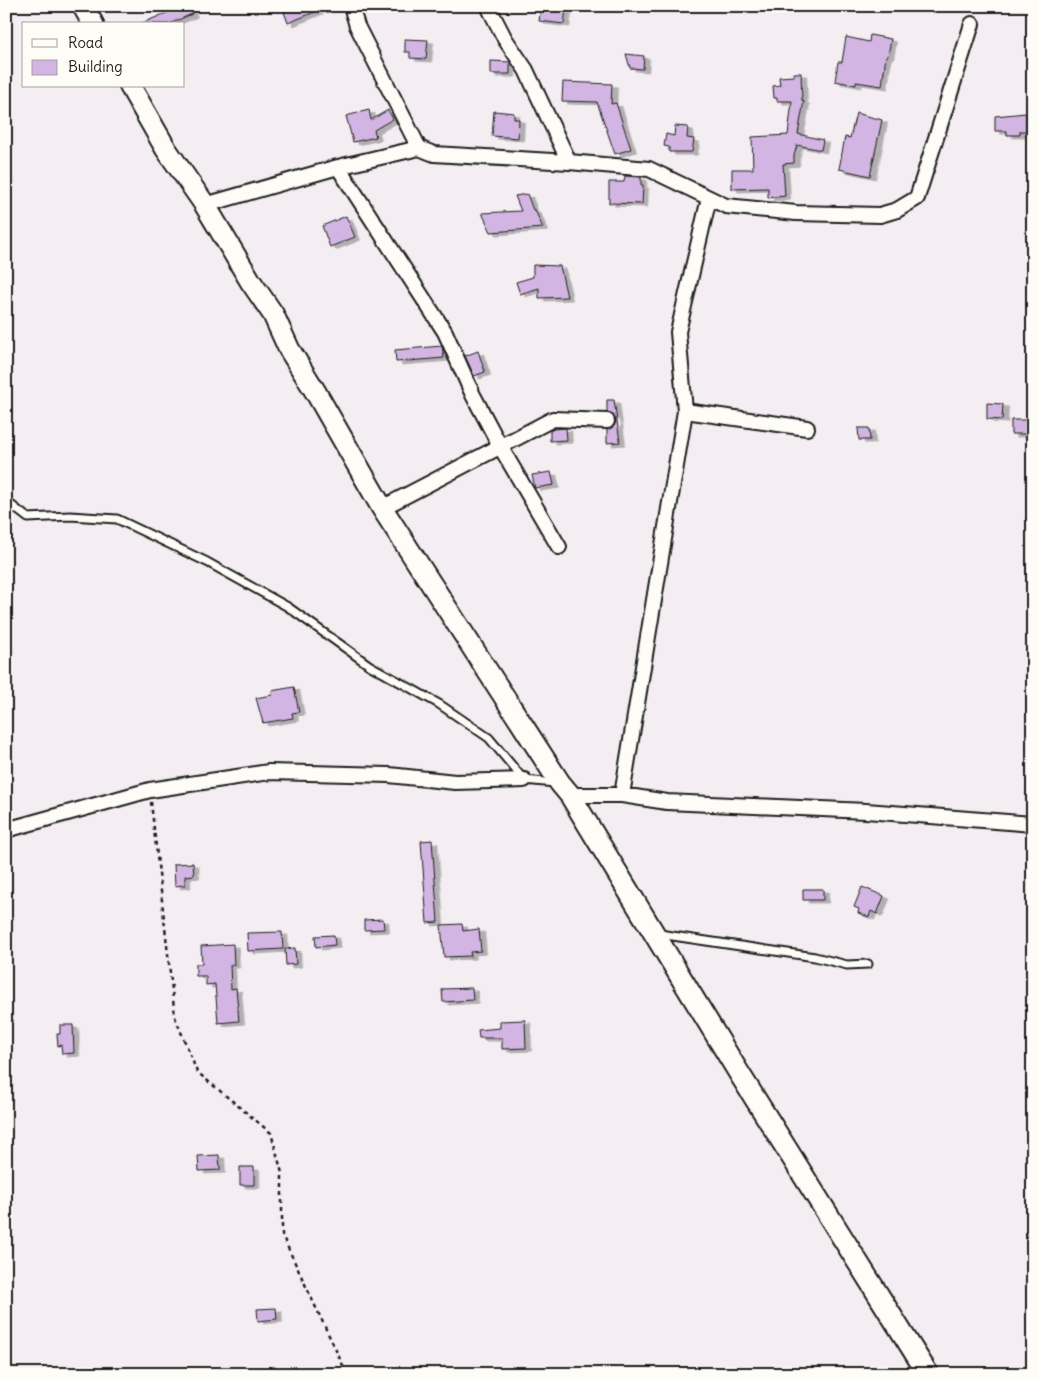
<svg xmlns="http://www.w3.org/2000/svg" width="1039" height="1380" font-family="Delius,sans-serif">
<defs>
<filter id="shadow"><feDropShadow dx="5.5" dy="3" stdDeviation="0" flood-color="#0004"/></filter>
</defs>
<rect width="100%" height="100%" fill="#f4eef3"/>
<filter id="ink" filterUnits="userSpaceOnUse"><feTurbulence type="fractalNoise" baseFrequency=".02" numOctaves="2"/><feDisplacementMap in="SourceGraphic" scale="10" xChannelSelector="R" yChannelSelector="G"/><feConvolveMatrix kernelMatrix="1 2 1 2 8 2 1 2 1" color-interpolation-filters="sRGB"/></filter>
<g filter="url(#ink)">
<path fill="#d2b5e2" stroke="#1c1c1c" filter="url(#shadow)" d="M168 6H188L192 14 169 24H140L171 11Z
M298 6H327V7L288 23 284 12Z
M541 6 566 9 564 24 539 21Z
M870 35 891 39 888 56H886L882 86 856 82V85L835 81 838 62H842L846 37 869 42Z
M405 39 428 40 426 59 410 58V52H405Z
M626 54 644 56 643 69 630 68Z
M491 61 510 62V74H491Z
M794 73H801L802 101H804L798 134 823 140 821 150 797 145 794 156V163L783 164 785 196 768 198V188L732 189V169H753L752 137 788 135 792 101H777V98H774L773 86 780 85 779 77 794 76Z
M563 82 612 84 611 104 616 103 631 149 615 154 597 102 562 101Z
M369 110 371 120 388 110 393 119 374 130 376 137 353 142 346 116Z
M494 111 514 113V119H519L518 138 492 136Z
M856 113 882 120 870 176 839 169 845 137 850 138Z
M1026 113V131H1020V135H1007V131H995V116Z
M675 126 688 127 687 138 694 139 692 152H669V147L664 146 666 134 674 136Z
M625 176 641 177V185H643L642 204 609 203V182H624Z
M527 194 533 210H535L543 228 491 232 482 213 521 211 515 196Z
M346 216 355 237 330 247 322 226Z
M533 265 560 266 567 297 539 298V288L520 294 516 282 533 277Z
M442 346 444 358 396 362 395 350Z
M478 351 485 372 474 376 465 356Z
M607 400H614L620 442 607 443V430L614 426 616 421 612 414 607 412Z
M987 403 1003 404 1002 420 987 419Z
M1011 420H1028V434H1011Z
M566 428 567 440 550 441V431L554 429Z
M858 428H869L870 440H859Z
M551 472 554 485 535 488 532 475Z
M294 687 299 712 292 713 293 718 263 723 256 698 272 695 271 691Z
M432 840 438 922 427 923 421 841Z
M193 863 194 875 185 876V885L175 886 174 864Z
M862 887 884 896 877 914 871 911 869 917 858 913 859 909 854 907Z
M803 889H823V900H803Z
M383 919 384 929 364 930V920Z
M462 924 463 931 479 929 481 951 470 952 471 956 444 957 441 925Z
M282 932 283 949 248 951 247 933Z
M334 935 335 945 316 947 315 936Z
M233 944 234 965H230L231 989 236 988 239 1021 218 1023 215 984 206 985V976H196V964H202L201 946Z
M295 948 296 964 286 965 285 949Z
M472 988 473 1000 443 1002 442 989Z
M525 1020 526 1048 502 1049V1038H479L478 1030 500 1028V1021Z
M60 1025H73L74 1053 62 1054 61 1045 58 1046 57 1034H60Z
M219 1155 220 1170 199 1171 198 1156Z
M240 1167H254V1185H240Z
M276 1308 277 1319 258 1321 257 1309Z"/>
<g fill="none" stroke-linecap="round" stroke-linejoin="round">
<defs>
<path id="service" d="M6 501 28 518 70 516 117 519 207 562 288 607 369 665 439 704 489 738 524 780 555 783
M659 934 815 957 847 965 868 964"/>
<path id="minor" d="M351 6 357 26 419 148
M488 6 505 39 526 70 569 162
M338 167 445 332 473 395 500 446 559 547
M205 205 338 167 419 148 434 154 569 162 649 169 726 206 796 213 880 215 897 210 917 198 972 24
M685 411 807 428
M382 508 553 419 607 421
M570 795H622L667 802 866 811 1033 824
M622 795 685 411 678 332 709 198
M6 830 150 790 269 772 389 775 455 782 524 780"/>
<path id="secondary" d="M83 6 93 24
M130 86 166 149 205 205 251 282 273 314 289 349 315 391 382 508 560 783 570 795 739 1073 928 1374"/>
</defs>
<use href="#service" stroke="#1c1c1c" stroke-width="11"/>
<use href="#minor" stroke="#1c1c1c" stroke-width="18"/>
<use href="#secondary" stroke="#1c1c1c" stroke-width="24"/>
<path stroke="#1c1c1c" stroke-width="2.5" stroke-dasharray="4 4" stroke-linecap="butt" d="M151 802 175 1017 197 1072 271 1133 282 1173V1235L347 1374"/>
<use href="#service" stroke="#fdfcf7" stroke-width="7"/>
<use href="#minor" stroke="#fdfcf7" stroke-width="14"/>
<use href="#secondary" stroke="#fdfcf7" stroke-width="20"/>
</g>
</g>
<rect width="1039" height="1380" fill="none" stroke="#fdfcf7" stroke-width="25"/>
<rect x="12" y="12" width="1014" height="1355" fill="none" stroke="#1c1c1c" stroke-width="2" filter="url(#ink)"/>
<rect x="22" y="22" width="162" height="65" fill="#fdfcf7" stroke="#a3a29f"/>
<rect x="32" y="39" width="25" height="8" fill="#fdfcf7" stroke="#a3a29f"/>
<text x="68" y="48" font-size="15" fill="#1c1c1c">Road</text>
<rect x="32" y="60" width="25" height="15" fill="#d2b5e2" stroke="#a3a29f"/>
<text x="68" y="72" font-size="15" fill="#1c1c1c">Building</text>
</svg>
